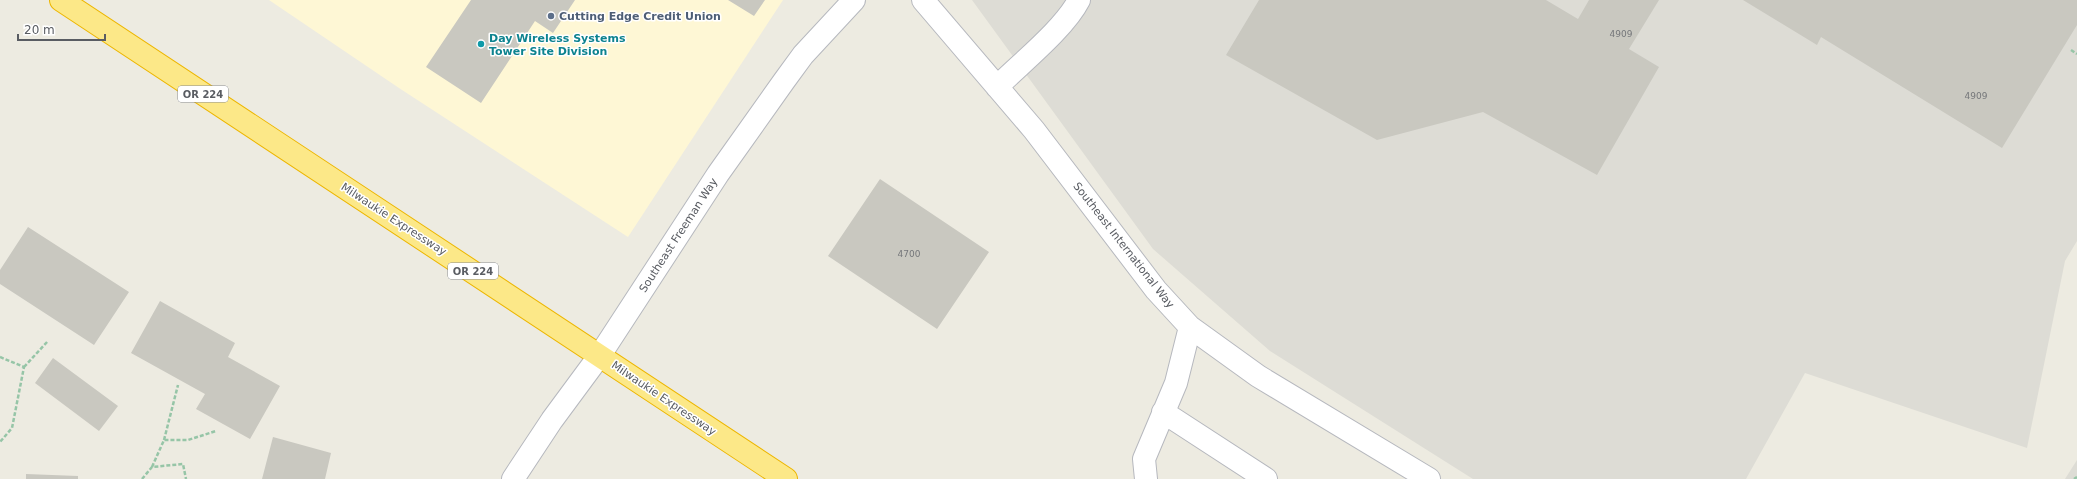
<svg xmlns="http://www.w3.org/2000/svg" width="2077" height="479" font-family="'DejaVu Sans',sans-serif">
<rect width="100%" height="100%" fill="#edebe1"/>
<path fill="#fef7d5" d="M269 0H783L628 237 399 88Z"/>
<path fill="#dddcd5" d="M972 0H2077V241L2065 261 2027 448 1805 373 1746 479H1473L1270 351 1153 249Z
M2077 460V479H2065Z"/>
<path fill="#c9c8c0" d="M471 0H575L553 33 535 21 481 103 426 67Z
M728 0H765L754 16Z
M1259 0H1546L1578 19 1589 0H1659L1629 49 1659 67 1597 175 1483 112 1377 140 1226 55Z
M1743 0H2077V25L2002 148 1821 37 1817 45Z
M880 179 989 252 937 329 828 256Z
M28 227 129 292 94 345 0 284V270Z
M160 301 235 343 228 357 280 386 250 439 196 409 205 394 131 353Z
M53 358 118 406 99 431 35 383Z
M273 437 331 453 325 479H262Z
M26 474 78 476V479H26Z"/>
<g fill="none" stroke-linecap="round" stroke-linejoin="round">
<defs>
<path id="minor" d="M923 0 1034 130 1156 290 1190 327 1258 376 1429 479
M997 87C1021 63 1064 29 1079 0
M1163 412 1266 479
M513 479 552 420 600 355 718 174 784 81 803 55 854 0
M1146 479 1144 459 1176 383 1190 327"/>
<path id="highway" d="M61 0 786 479"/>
</defs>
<use href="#minor" stroke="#b6b8be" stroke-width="24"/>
<use href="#highway" stroke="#edb601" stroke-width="24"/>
<path stroke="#96c5a7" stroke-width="2.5" stroke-dasharray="4 2" stroke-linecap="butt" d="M2071 50 2077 54
M0 357 24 367 12 428 0 442
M24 367 48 341
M164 440 178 385
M152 467 164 440H188L216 431
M142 479 152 467 183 464 186 479
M2074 479 2077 477"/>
<use href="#minor" stroke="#fff" stroke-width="22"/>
<use href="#highway" stroke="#fce888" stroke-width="22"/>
</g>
<circle fill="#5c6f8a" stroke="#fff" stroke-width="1.5" cx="551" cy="16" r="4"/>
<circle fill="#0f9aa8" stroke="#fff" stroke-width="1.5" cx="481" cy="44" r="4"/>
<g text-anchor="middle" stroke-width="3" stroke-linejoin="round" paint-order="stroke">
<g font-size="9" fill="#75777a">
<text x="1621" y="37">4909</text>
<text x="1976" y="99">4909</text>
<text x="909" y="257">4700</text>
</g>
<g fill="#fff" stroke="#8b8d91" stroke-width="1">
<rect x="178" y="86" width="50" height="16" rx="3"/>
<rect x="448" y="263" width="50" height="16" rx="3"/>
</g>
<g font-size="10" font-weight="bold" fill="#595c62">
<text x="203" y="98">OR 224</text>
<text x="473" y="275">OR 224</text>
</g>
<g font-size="11" font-weight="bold" fill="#4e5e75" stroke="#fff" text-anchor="start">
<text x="559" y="20">Cutting Edge Credit Union</text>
</g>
<g font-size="11" font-weight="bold" fill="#0d838f" stroke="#fff" text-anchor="start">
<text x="489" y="42">Day Wireless Systems<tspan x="489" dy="13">Tower Site Division</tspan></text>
</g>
<g font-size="11" fill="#595c62" stroke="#fff">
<text transform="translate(394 219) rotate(33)" y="4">Milwaukie Expressway</text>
<text transform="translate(678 235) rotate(-57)" y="4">Southeast Freeman Way</text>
<text transform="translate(1124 245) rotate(52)" y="4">Southeast International Way</text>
<text transform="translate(664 398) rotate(34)" y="4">Milwaukie Expressway</text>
</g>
</g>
<path d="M18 34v6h87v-6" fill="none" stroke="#595c62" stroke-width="2"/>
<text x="24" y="34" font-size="12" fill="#595c62" stroke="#ffffff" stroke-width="3" paint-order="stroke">20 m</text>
</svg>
